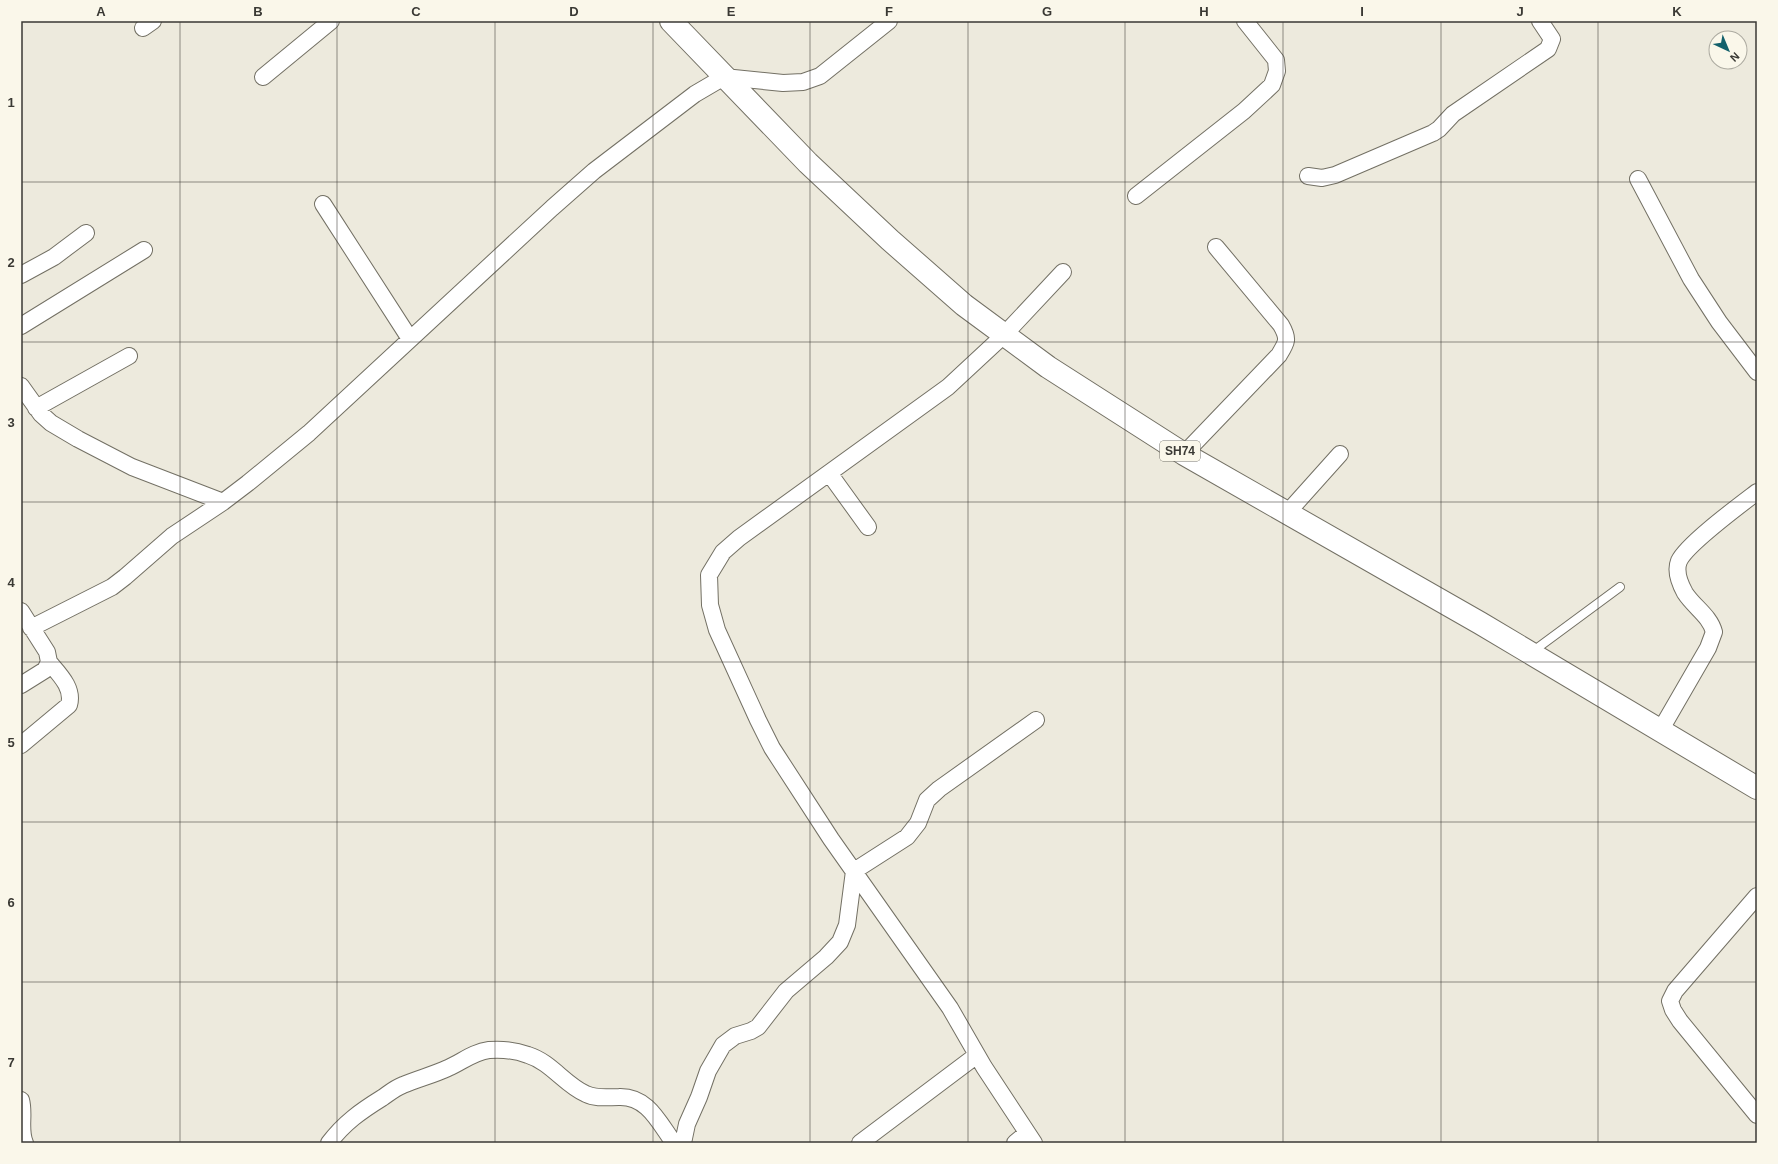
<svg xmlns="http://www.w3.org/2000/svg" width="1778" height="1164" font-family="Arial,sans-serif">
<rect width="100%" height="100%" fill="#edeadd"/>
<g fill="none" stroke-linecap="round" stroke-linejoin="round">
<defs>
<path id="service" d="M1532 652 1620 587"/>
<path id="minor" d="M143 28 153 21
M263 77 331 21
M1308 176 1322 178 1335 175 1433 133 1439 129 1453 114 1548 49 1552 39 1540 21
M1638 179 1691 279 1719 322 1757 372
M1136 196 1244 111 1272 85 1277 71 1276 60 1245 21
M323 204 410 339
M21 275 54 257 86 233
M21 326 144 250
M21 386 41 414 51 423 78 439 132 467 223 502
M36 408 129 356
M1184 454 1279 355C1287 342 1289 339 1281 325L1216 247
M829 473 868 527
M1288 512 1340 454
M21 611 47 652 49 662 45 670 21 685
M31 628 112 587 125 577 172 536 223 502 248 483 309 433 552 208 594 171 695 94 724 77 783 83 803 82 820 76 889 21
M1660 731 1708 648 1714 632C1710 616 1694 607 1685 593 1680 584 1675 571 1679 561 1687 544 1740 505 1757 492
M21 745 69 705C74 688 59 674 49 662
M1757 896 1675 991 1670 1001 1673 1010 1680 1021 1757 1115
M21 1100C25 1114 19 1130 25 1143
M329 1143C344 1123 361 1111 382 1098 388 1094 395 1088 403 1085 417 1079 433 1075 448 1068 462 1062 473 1052 489 1050 502 1049 517 1051 528 1055 551 1062 565 1085 586 1094 596 1099 608 1097 619 1097 648 1096 659 1123 674 1143
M683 1143 687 1124 699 1097 708 1071 723 1045 735 1036 751 1031 758 1027 786 991 826 957 840 942 847 925 854 871 907 837 918 823 927 800 939 789 1036 720
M860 1143 977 1055
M1015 1143 1027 1133
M1034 1143 984 1067 950 1008 831 839 772 748 758 720 717 630 710 605 709 575 723 552 739 538 948 387 1004 335 1063 272"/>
<path id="trunk" d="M671 21 808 163 890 240 964 305 1048 367 1184 454 1480 623 1757 788"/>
</defs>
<use href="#service" stroke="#737064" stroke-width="10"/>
<use href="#minor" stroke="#737064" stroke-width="18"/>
<use href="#trunk" stroke="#737064" stroke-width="24"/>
<use href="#service" stroke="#fff" stroke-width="8"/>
<use href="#minor" stroke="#fff" stroke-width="16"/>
<use href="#trunk" stroke="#fff" stroke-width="22"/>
</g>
<path fill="none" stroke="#3a3934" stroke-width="1" stroke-opacity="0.55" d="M180 21V1143M337 21V1143M495 21V1143M653 21V1143M810 21V1143M968 21V1143M1125 21V1143M1283 21V1143M1441 21V1143M1598 21V1143M21 182H1757M21 342H1757M21 502H1757M21 662H1757M21 822H1757M21 982H1757"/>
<g text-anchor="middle" stroke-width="3" stroke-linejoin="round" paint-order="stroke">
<rect fill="#faf7ea" stroke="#74726b" stroke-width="1" x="1160" y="441" width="40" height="20" rx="3"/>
<g font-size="12" font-weight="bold" fill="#3a3934">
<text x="1180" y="455">SH74</text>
</g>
</g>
<rect width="1778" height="1164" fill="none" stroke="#faf7ea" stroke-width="44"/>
<g transform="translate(1728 50) rotate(136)"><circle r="19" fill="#faf7ea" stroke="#adaba1"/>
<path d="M0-3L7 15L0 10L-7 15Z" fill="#13606b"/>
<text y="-6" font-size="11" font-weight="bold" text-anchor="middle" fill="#3a3934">N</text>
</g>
<rect x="22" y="22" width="1734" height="1120" fill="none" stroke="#3a3934" stroke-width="1.5"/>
<g font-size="13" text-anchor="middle" font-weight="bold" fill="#3a3934">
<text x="101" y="16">A</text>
<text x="258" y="16">B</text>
<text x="416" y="16">C</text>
<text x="574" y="16">D</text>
<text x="731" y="16">E</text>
<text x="889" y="16">F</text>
<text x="1047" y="16">G</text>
<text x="1204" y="16">H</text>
<text x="1362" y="16">I</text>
<text x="1520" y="16">J</text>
<text x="1677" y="16">K</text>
<text x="11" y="107">1</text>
<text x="11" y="267">2</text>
<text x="11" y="427">3</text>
<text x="11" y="587">4</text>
<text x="11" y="747">5</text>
<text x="11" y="907">6</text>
<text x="11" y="1067">7</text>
</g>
</svg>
